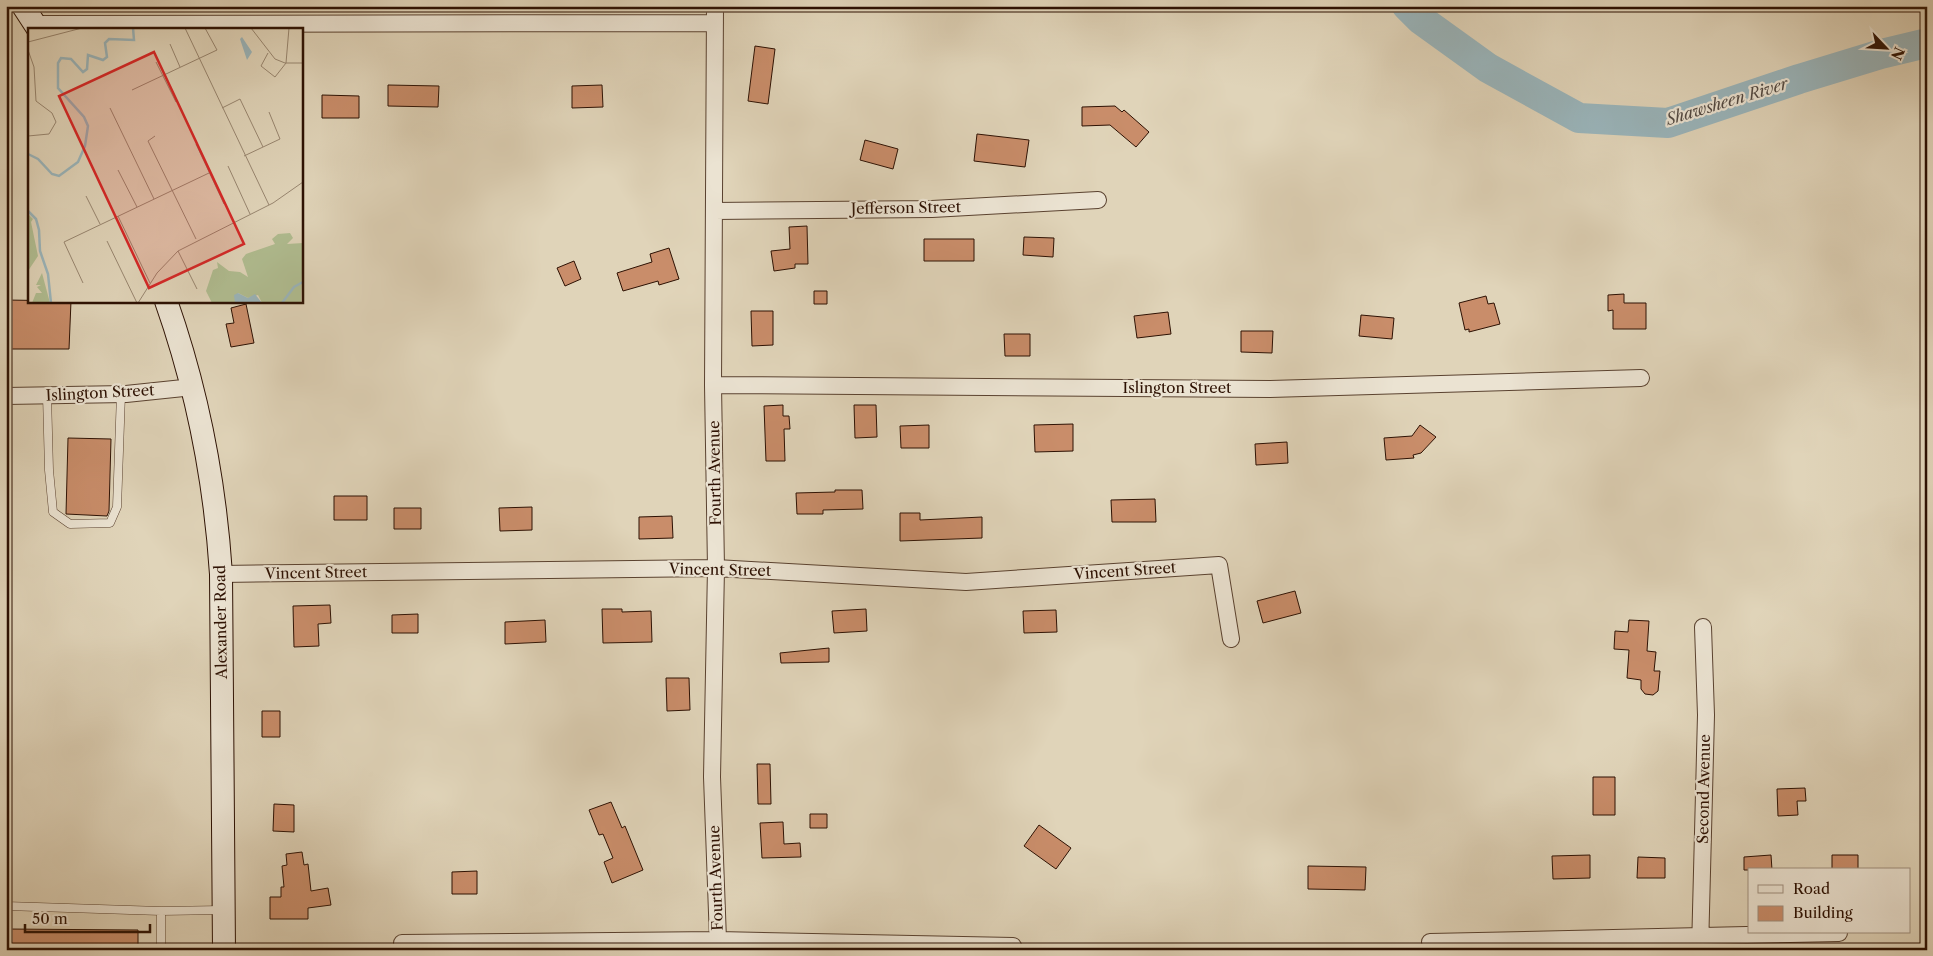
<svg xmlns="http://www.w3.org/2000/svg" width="1933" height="956" font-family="'Libre Caslon Text',serif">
<rect width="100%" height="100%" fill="#e0d4b9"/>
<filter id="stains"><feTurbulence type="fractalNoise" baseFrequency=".004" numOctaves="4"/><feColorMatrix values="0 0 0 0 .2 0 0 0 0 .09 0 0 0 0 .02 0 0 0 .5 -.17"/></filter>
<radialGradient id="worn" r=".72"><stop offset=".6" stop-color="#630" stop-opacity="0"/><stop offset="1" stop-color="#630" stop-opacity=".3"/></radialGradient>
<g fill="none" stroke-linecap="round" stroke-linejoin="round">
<path stroke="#9ab5bb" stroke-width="30" d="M1407 6 1420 19 1488 68 1579 118 1668 123 1799 79 1881 54 1927 43"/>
</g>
<path fill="#c98d6a" stroke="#2d1103" d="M755 46 775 49 768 104 748 101Z
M388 85 439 86 438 107 388 106Z
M602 85 603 107 572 108V86Z
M322 95 359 96V118H322Z
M1115 106 1122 112 1124 110 1149 132 1136 147 1110 125 1082 126V107Z
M977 134 1029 140 1025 167 974 161Z
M865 140 898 149 893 169 860 160Z
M807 226 808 264H795V268L774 271 771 251 790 249 789 227Z
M1024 237 1054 238 1053 257 1023 255Z
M924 239H974V261H924Z
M669 248 679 279 659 285 658 281 623 291 617 273 652 262 650 254Z
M574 261 581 279 565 286 557 268Z
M814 291H827V304H814Z
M1624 294V303H1646V329H1613V310L1608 311V295Z
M1486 296 1488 304 1494 303 1500 324 1469 332V329L1465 330 1459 303Z
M6 300 71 301 69 349H6Z
M246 304 254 343 231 347 226 324 234 323 231 308Z
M751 311H773V345L752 346Z
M1168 312 1171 334 1137 338 1134 316Z
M1361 315 1394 318 1392 339 1359 336Z
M1241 331H1273L1272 353 1241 352Z
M1004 334H1030V356H1005Z
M783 405V416H789L790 429H784L785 461H766L764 406Z
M854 405H876L877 437 855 438Z
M1073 424V451L1035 452 1034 425Z
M929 425V448H901L900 426Z
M1420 425 1436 437 1421 453 1413 455 1414 458 1386 460 1384 438 1412 436Z
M68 438 111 439 109 511 107 516 66 514Z
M1287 442 1288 463 1256 465 1255 444Z
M835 490H862L863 509 823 510V514H797L796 493 835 492Z
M334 496H367V520H334Z
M1155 499 1156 522H1112L1111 500Z
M532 507V530L500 531 499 508Z
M394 508H421V529H394Z
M900 513H920V520L982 517V538L900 541Z
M672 516 673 538 639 539V517Z
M1295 591 1301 613 1263 623 1257 601Z
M330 605 331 623 318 624 319 646 294 647 293 606Z
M602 609H622V612L651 611 652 642 603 643Z
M866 609 867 631 834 633 832 611Z
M1056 610 1057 632 1024 633 1023 611Z
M418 614V633H392V615Z
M545 620 546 642 505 644V622Z
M1629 620 1649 621 1647 651 1656 652 1654 671H1660L1658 691 1653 695 1645 694 1641 689V680L1627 678 1629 650 1614 649 1615 631 1628 632Z
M829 648V662L781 663 780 653Z
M666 678H689L690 710 667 711Z
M262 711H280V737H262Z
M757 764H770L771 804H758Z
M1593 777H1615V815H1593Z
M1805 788 1806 801H1797L1798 815 1778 816 1777 789Z
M611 802 622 828 625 826 643 870 612 883 604 862 613 858 603 834 599 835 589 810Z
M274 804 294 805V832L273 831Z
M810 814H827V828H810Z
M783 822 784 844 800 843 801 857 762 858 760 823Z
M1039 825 1071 848 1056 869 1024 846Z
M302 852 304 865 308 864 311 891 328 888 331 905 308 908V919H270V897H281V887H284L282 866 287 865 286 854Z
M1590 855V878L1553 879 1552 856Z
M1771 855 1772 870H1744V857Z
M1832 855H1858V870H1832Z
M1638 857 1665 858V878H1637Z
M1308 866 1366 867 1365 890 1308 889Z
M477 871V894H452V872Z
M6 929 138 930V950H6Z"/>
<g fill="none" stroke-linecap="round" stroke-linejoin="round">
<defs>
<path id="lane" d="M47 395 49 470 53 512 70 524 110 523 117 507 121 394
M6 906 161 911
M161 950V911L222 910"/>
<path id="street" d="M715 6 713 385 716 568 712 777 718 940
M35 24 715 23
M714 211 932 209 1098 200
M713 385 1270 389 1641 378
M6 396 126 394 193 387
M221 574 716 568 966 582 1219 565 1231 639
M1430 942 1839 933
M402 943 718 940 1013 946
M1700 950 1706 715 1703 627"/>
<path id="secondary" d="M23 6 38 29
M166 301C197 389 215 481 221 574L224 950"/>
</defs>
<use href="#lane" stroke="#5a4230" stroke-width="9"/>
<use href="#street" stroke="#5a4230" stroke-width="18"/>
<use href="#secondary" stroke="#2d1103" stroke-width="24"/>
<use href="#lane" stroke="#ebe3d2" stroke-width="8"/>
<use href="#street" stroke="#ebe3d2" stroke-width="16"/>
<use href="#secondary" stroke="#ebe3d2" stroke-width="22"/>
</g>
<g text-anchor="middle" stroke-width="4.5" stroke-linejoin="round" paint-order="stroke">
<g font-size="15" fill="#2d1103" stroke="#ebe3d2">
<text transform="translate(906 208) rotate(-1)" y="5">Jefferson Street</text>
<text x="1177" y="393">Islington Street</text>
<text transform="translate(100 393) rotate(-3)" y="5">Islington Street</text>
<text transform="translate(715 473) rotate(-91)" y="5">Fourth Avenue</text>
<text transform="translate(720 570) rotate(1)" y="5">Vincent Street</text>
<text transform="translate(1125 571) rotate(-4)" y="5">Vincent Street</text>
<text transform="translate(316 573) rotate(-1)" y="5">Vincent Street</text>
<text transform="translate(221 622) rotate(-91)" y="5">Alexander Road</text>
<text transform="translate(1704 789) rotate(-89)" y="5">Second Avenue</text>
<text transform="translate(716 878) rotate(-92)" y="5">Fourth Avenue</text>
</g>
<g font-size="16" font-style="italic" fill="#534a43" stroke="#ebe3d2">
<text transform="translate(1727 101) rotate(-17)" y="6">Shawsheen River</text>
</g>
</g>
<g transform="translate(28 28)">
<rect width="275" height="275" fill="#e0d4b9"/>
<path d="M1 187 5 191 3 194 10 228 0 243ZM262 205 265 210 259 216 275 215 273 275H234L230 267 220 270 210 265 207 275H184L178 263 185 242 190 240 189 234 201 243 212 244 220 249 214 231 218 226 247 216 244 211 250 206ZM14 245 22 275H4L8 265H14L9 259 13 257H8Z" fill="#b0bd91"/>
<path d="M214 9 224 24 219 32 212 11ZM210 265 220 270 227 266 234 275H207L206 267Z" fill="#9ab5bb"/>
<path fill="none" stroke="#9ab5bb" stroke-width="2.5" d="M0 126 10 131 24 146 31 148 50 134 57 118 60 98 56 89 30 60V35L33 30 43 31 55 44 59 41 60 27 75 32 79 29 77 15 81 11 106 12 105 0M0 183 8 191 11 202 12 223 20 246 23 275M254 275 266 259 275 254"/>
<path fill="none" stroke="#988670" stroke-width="1" d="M157 0 241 177M223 0 247 31 257 35H275M0 14 54 0M142 16 152 39M0 22 6 39 8 73 24 85 28 94 21 106 0 108M240 25 233 38 247 49 258 35 261 0M128 34 148 74M104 62 189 22 177 0M82 80 126 171M194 80 212 71 235 119M127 108 120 113 168 211M168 116 196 176M216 128 252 111 241 84M200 138 222 186M90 142 109 179M58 168 72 196M90 188 122 255M79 213 109 275M150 223 169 261M55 255 36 214 181 145M110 275 129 245 150 223 245 175 275 154"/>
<path fill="#d62828" fill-opacity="0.15" stroke="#d62828" stroke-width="2.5" d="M126 24 216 216 121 260 31 68Z"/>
<rect width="275" height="275" fill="none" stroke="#2d1103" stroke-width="2.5"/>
</g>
<rect width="1933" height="956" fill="none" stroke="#e0d4b9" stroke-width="25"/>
<rect x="8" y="8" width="1918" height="941" fill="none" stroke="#2d1103" stroke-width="2.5"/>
<rect x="12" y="12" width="1908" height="931" fill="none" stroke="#2d1103"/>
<rect x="1748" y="868" width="162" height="65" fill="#ebe3d2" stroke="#9f8f7f"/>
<rect x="1758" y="885" width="25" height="8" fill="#ebe3d2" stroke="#9f8f7f"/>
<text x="1793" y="894" font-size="15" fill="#2d1103">Road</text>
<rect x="1758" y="906" width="25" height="15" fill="#c98d6a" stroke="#9f8f7f"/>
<text x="1793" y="918" font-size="15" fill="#2d1103">Building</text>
<g transform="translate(1886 48) rotate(115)" stroke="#ebe3d2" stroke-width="4" paint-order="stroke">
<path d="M0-4L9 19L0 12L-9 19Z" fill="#2d1103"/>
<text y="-8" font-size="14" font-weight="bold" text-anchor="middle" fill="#2d1103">N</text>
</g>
<path d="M25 924v8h125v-8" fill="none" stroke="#2d1103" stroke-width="2.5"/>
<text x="32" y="924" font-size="15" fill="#2d1103" stroke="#ebe3d2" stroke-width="4" paint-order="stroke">50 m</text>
<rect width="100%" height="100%" filter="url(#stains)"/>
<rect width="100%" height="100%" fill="url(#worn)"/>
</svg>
